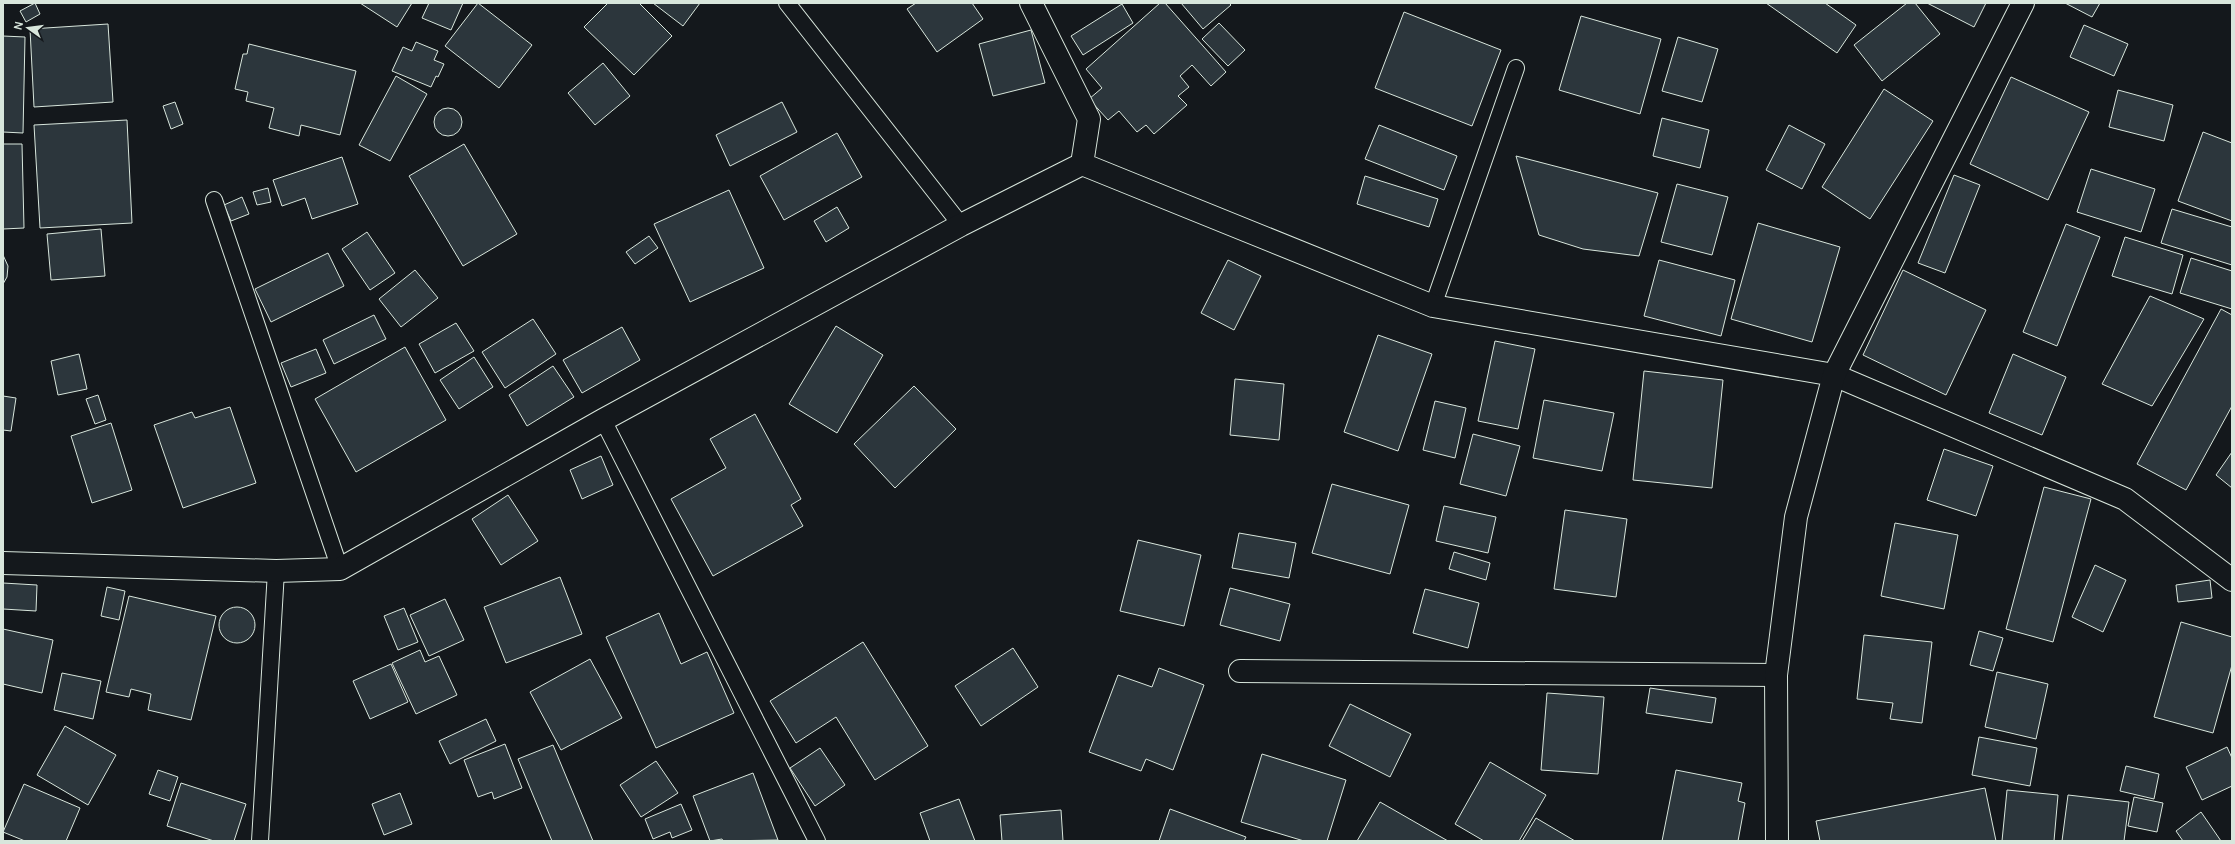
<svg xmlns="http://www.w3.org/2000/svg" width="2235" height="844" font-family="Manrope,sans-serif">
<rect width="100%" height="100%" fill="#14181c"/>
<path fill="#2c363c" stroke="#d8e6dc" d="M35 3 40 14 26 22 20 11Z
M360 3H412L397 27Z
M429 3H463L451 30 422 18Z
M478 3 532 45 499 88 445 46Z
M608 3H639L672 36 634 75 584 27Z
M653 3H700L683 26Z
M916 3H972L983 19 937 52 907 9Z
M1160 3H1165L1226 72 1211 86 1192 65 1180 76 1189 87 1178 96 1187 105 1154 134 1146 125 1137 132 1119 111 1108 120 1089 99 1102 88 1086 69Z
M1181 3H1229L1231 5 1203 29Z
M1766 3H1825L1856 25 1837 53Z
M1907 3H1915L1940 34 1882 81 1854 45Z
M1927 3H1986L1974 27Z
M2065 3H2100L2092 17Z
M1122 4 1133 23 1083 55 1071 36Z
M1404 12 1501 50 1472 126 1375 88Z
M1581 16 1661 39 1640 114 1559 90Z
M1219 23 1245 50 1228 66 1202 39Z
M108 24 113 102 34 107 30 29Z
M2084 25 2128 44 2114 76 2070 57Z
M1031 30 1045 83 993 96 979 44Z
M3 36 25 37 23 133 3 132Z
M1678 37 1718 49 1702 102 1662 91Z
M416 42 438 51 434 60 444 64 438 77 436 76 431 87 392 71 403 47 412 51Z
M249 44 356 71 340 135 301 125 299 136 269 128 274 108 246 101 248 92 235 89 243 54H247Z
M603 63 630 96 595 125 568 93Z
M396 76 427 94 390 161 359 145Z
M2011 77 2089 112 2048 200 1970 164Z
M1884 89 1933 121 1870 219 1822 187Z
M2118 90 2173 105 2164 141 2109 127Z
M175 102 183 124 171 129 163 106Z
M782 102 797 132 730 166 716 135Z
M434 122a14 14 0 1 1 28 0a14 14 0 1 1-28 0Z
M1662 118 1709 130 1700 168 1653 156Z
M127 120 132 223 40 228 34 125Z
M1379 125 1457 156 1444 190 1365 159Z
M1789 125 1825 144 1802 189 1766 170Z
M2203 132 2232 143V221L2178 201Z
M837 133 862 177 784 220 760 176Z
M3 144H22L24 228 3 229Z
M464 144 517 234 463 266 409 176Z
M1516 156 1658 193 1639 256 1583 249 1539 235Z
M342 157 358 204 312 219 305 198 282 206 273 180Z
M2091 169 2155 189 2141 232 2077 212Z
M1954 175 1980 185 1945 273 1918 263Z
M1365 176 1438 199 1429 227 1357 204Z
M1677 184 1728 197 1712 255 1661 242Z
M268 188 271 202 257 205 253 192Z
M729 190 764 268 690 302 654 224Z
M242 197 249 214 231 221 224 205Z
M837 207 849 228 826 242 814 221Z
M2172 209 2232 227V265L2161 243Z
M1758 223 1840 247 1812 342 1731 319Z
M2066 224 2100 237 2057 346 2023 332Z
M101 229 105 276 51 280 47 234Z
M367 232 395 273 370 290 342 249Z
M649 236 658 248 635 264 626 252Z
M2125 237 2183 255 2172 294 2112 276Z
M328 253 344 286 271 322 255 289Z
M3 255 8 266 7 277 3 284Z
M2191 258 2232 271V309L2180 293Z
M1228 260 1261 276 1234 330 1201 313Z
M1659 260 1735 280 1721 336 1644 316Z
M415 270 438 298 401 327 379 299Z
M1903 270 1986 310 1946 395 1863 355Z
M2150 296 2204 319 2152 406 2102 384Z
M2221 309 2232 315V406L2186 490 2137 464Z
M374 315 386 339 334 364 323 340Z
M533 319 556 354 505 388 482 352Z
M456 323 474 351 435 373 419 344Z
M836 326 883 355 837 433 789 404Z
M622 327 640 360 582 393 563 360Z
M1378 335 1432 354 1398 451 1344 432Z
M1495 341 1535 349 1518 429 1478 421Z
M405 347 446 420 356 472 315 399Z
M316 349 326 373 291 387 281 363Z
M79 354 87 389 58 395 51 361Z
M2013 354 2066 377 2042 435 1989 413Z
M474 357 493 387 459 409 440 380Z
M553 366 574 397 527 426 509 395Z
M1644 371 1723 380 1712 488 1633 480Z
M1235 379 1284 384 1279 440 1230 435Z
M914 386 956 429 895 488 854 444Z
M98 395 106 420 95 424 86 399Z
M3 396 16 398 11 431 3 430Z
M1544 400 1614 413 1602 471 1533 458Z
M1435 401 1466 408 1455 458 1423 450Z
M230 407 256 483 183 508 154 425 192 412 195 418Z
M755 414 801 499 791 505 803 526 713 576 671 499 726 468 710 439Z
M111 423 132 490 92 503 71 436Z
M1473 434 1520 446 1506 496 1460 484Z
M1944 449 1993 466 1976 516 1927 500Z
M2232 452V488L2216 475Z
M601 456 613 485 582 499 570 470Z
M1332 484 1409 505 1390 574 1312 553Z
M2044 487 2091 499 2053 642 2006 629Z
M508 495 538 541 501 565 472 519Z
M1444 506 1496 517 1488 553 1436 541Z
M1565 510 1627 519 1616 597 1554 589Z
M1895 523 1958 535 1944 609 1881 596Z
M1239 533 1296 543 1289 578 1232 568Z
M1138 540 1201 555 1184 626 1120 611Z
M1454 552 1490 563 1486 580 1449 569Z
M2095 565 2126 580 2103 632 2072 617Z
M560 577 582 634 506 663 484 607Z
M2210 580 2212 598 2178 602 2176 585Z
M3 583 37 585 36 611 3 609Z
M107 587 125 591 119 620 101 616Z
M1230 588 1290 604 1280 641 1220 625Z
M1425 589 1479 603 1468 648 1413 633Z
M129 596 216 616 191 720 148 710 151 694 131 689 129 697 106 692Z
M445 599 464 640 429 656 410 615Z
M219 625a18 18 0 1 1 36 0a18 18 0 1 1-36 0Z
M404 608 418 642 398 650 384 616Z
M659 613 681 664 707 652 734 713 656 748 606 637Z
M2181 622 2232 637V665L2213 733 2154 717Z
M3 629 53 640 42 693 3 684Z
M1979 631 2003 638 1993 671 1970 665Z
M1864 635 1932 642 1922 723 1890 719 1893 703 1857 699Z
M863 642 928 746 875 780 836 717 796 743 770 701Z
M1013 648 1038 687 981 726 955 686Z
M420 650 425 662 439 656 457 695 416 714 392 663Z
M590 659 622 718 561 750 530 692Z
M391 664 408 702 370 719 353 681Z
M1159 668 1204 685 1173 770 1146 759 1141 771 1089 752 1118 675 1152 687Z
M1997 672 2048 684 2036 739 1985 727Z
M62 673 101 681 93 719 54 710Z
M1650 688 1716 698 1712 723 1646 713Z
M1547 693 1604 697 1598 774 1541 770Z
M1350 704 1411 734 1390 777 1329 746Z
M486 719 496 741 450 764 439 741Z
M65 726 116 755 88 805 37 775Z
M1979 737 2037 748 2030 786 1972 775Z
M505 744 522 788 494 799 492 792 478 797 464 760Z
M553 745 593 841H552L518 759Z
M2227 747 2232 758V786L2202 800 2186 767Z
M820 748 845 785 815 806 790 768Z
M1262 754 1346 780 1327 841H1304L1241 822Z
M656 761 678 793 641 817 620 785Z
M1490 762 1546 795 1519 841H1484L1455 824Z
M2126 766 2159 774 2154 799 2120 791Z
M158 770 178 777 170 801 149 794Z
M1676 770 1742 783 1738 801 1745 803 1738 841H1662Z
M753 773 778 840 723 841 722 839 710 841 693 796Z
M181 783 246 804 234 841H214L167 826Z
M24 784 80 808 66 841H25L3 832Z
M1985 788 1996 841H1820L1816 821Z
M2007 790 2058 795 2054 841H2002Z
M400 793 412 824 384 835 372 804Z
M2068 795 2129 802 2124 841H2062Z
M2134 797 2163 803 2157 832 2128 826Z
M959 799 975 841H930L920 813Z
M1380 802 1448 841H1357Z
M681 804 692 830 672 838 670 832 653 839 645 819Z
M1170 809 1246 837 1244 841H1159Z
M1061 810 1063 841H1002L1000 815Z
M2201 812 2221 841H2183L2176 831Z
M1536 818 1575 841H1522Z"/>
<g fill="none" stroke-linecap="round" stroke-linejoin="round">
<defs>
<path id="service" d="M787 3 961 225
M214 200 340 569
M1433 306 1516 68
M603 420 817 841
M260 841 276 571"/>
<path id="minor" d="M1031 3 1089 119 1082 164
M3 563 276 571 340 569 603 420 961 225 1082 164 1433 306 1834 375 2125 499 2232 580
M1240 671 1776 675"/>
<path id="tertiary" d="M1777 841 1776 675 1796 517 1834 375 2023 3"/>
</defs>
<use href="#service" stroke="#d8e6dc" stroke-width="18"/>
<use href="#minor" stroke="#d8e6dc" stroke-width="24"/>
<use href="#tertiary" stroke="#d8e6dc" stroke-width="24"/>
<use href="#service" stroke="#14181c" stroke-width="16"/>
<use href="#minor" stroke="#14181c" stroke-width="22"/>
<use href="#tertiary" stroke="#14181c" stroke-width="22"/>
</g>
<rect width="2235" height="844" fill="none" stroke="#d8e6dc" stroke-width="8"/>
<g transform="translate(28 28) rotate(284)" stroke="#14181c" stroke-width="3" paint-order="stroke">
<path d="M0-3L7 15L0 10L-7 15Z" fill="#d8e6dc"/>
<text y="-6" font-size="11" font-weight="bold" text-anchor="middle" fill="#d8e6dc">N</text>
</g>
</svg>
